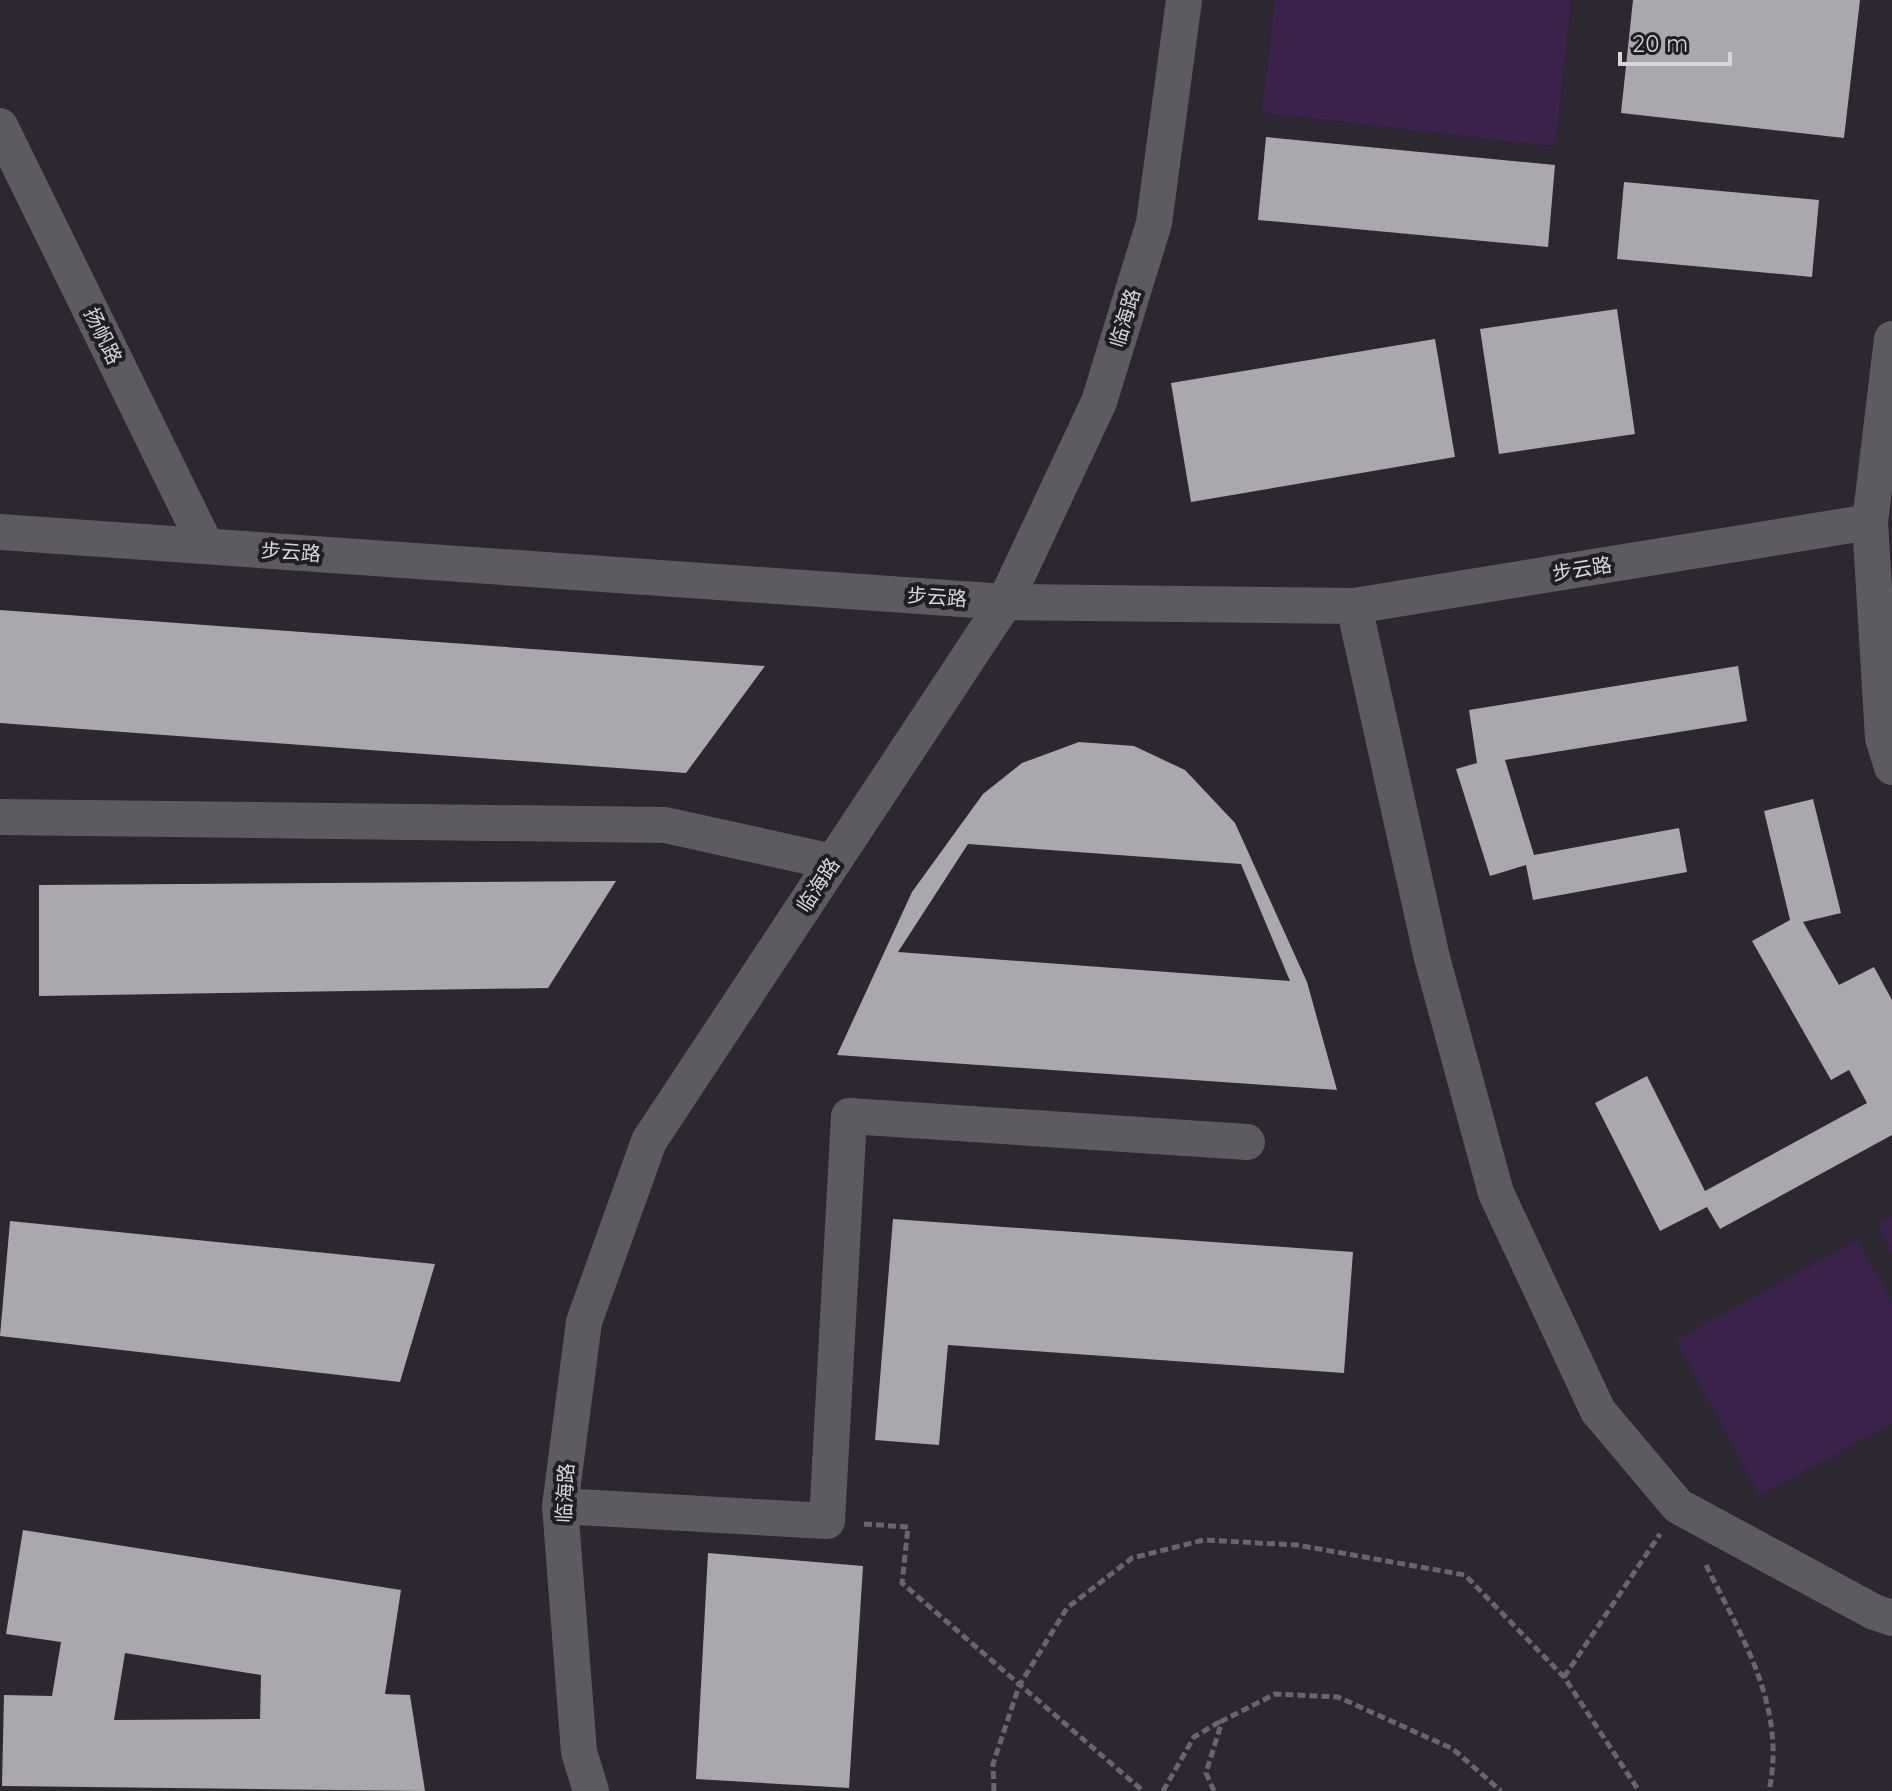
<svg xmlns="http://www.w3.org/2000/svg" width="1892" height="1791" font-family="Quicksand,'Noto Sans SC',sans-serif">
<rect width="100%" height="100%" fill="#211e23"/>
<path fill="#2c2730" d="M0 0H1892V1791H0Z"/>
<path fill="#3c234c" d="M1275 0H1571L1555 146 1262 112Z
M1892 1216V1252L1877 1224Z
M1857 1240 1892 1301V1423L1760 1495 1676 1340Z"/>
<path fill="#aaa7ad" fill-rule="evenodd" d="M1633 0H1860L1844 138 1621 113Z
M1266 137 1555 165 1548 247 1258 220Z
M1624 182 1819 200 1812 277 1617 259Z
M1617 309 1635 434 1499 454 1480 329Z
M1435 339 1455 457 1191 502 1171 383Z
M0 610 765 666 686 773 0 723Z
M1738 666 1747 721 1505 760 1534 855 1679 828 1687 872 1533 900 1526 865 1490 876 1456 769 1477 763 1469 710Z
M1079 742 1134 746 1185 770 1235 823 1307 982 1337 1090 837 1055 912 892 983 794 1022 763ZM968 844 1241 864 1290 981 898 952Z
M1813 799 1841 913 1803 922 1839 985 1874 967 1892 1000V1135L1720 1229 1707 1207 1660 1231 1595 1103 1647 1076 1705 1191 1867 1103 1849 1070 1831 1080 1752 941 1790 920 1764 811Z
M616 881 548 988 39 996V885Z
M893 1219 1353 1252 1344 1373 948 1345 939 1445 875 1440Z
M10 1221 435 1264 400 1382 0 1336Z
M23 1530 401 1590 385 1694 410 1695 425 1791 2 1786 4 1695 52 1696 61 1642 6 1634ZM125 1653 261 1675 260 1719 114 1720Z
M708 1553 863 1566 849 1788 696 1779Z"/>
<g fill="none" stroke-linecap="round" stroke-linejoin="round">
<path stroke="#69666b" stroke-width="5" stroke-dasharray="8 4" stroke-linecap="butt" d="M864 1524 908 1527 902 1583 1143 1791
M1706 1565C1742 1638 1787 1707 1769 1791
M1564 1677 1660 1534
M994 1791 993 1764 1019 1686 1067 1608 1132 1558 1204 1540 1297 1545 1465 1575 1564 1677 1639 1791
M1163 1791 1194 1737 1221 1721
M1214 1791 1206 1773 1222 1721 1275 1694 1338 1697 1453 1749 1501 1791"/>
<path stroke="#5e5b60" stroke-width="36" d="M0 126 206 546
M1892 339 1870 522 1883 738 1892 767
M0 532 1005 602 1354 606 1870 522
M1354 606 1432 958 1496 1193 1598 1411 1678 1506 1874 1612 1892 1618
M0 817 665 825 833 862
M560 1506 827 1521 849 1116 1247 1142
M591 1791 579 1752 560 1506 584 1322 649 1141 1005 602 1099 402 1154 223 1184 0"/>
</g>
<g text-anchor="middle" stroke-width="8" stroke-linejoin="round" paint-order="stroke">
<g font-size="20" fill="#d7d5d9" stroke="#211e23">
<text transform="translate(1125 318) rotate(-73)" y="7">临海路</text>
<text transform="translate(103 336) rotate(64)" y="7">扬帆路</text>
<text transform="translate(291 552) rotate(4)" y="7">步云路</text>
<text transform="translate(1582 569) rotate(-9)" y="7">步云路</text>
<text transform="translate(937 597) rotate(4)" y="7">步云路</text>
<text transform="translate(818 885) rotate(-57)" y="7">临海路</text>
<text transform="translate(565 1493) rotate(-87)" y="7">临海路</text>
</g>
</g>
<path d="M1620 52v12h110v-12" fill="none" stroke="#d7d5d9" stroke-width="4"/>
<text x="1632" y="52" font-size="24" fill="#d7d5d9" stroke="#211e23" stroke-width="6" paint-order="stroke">20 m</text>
</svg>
